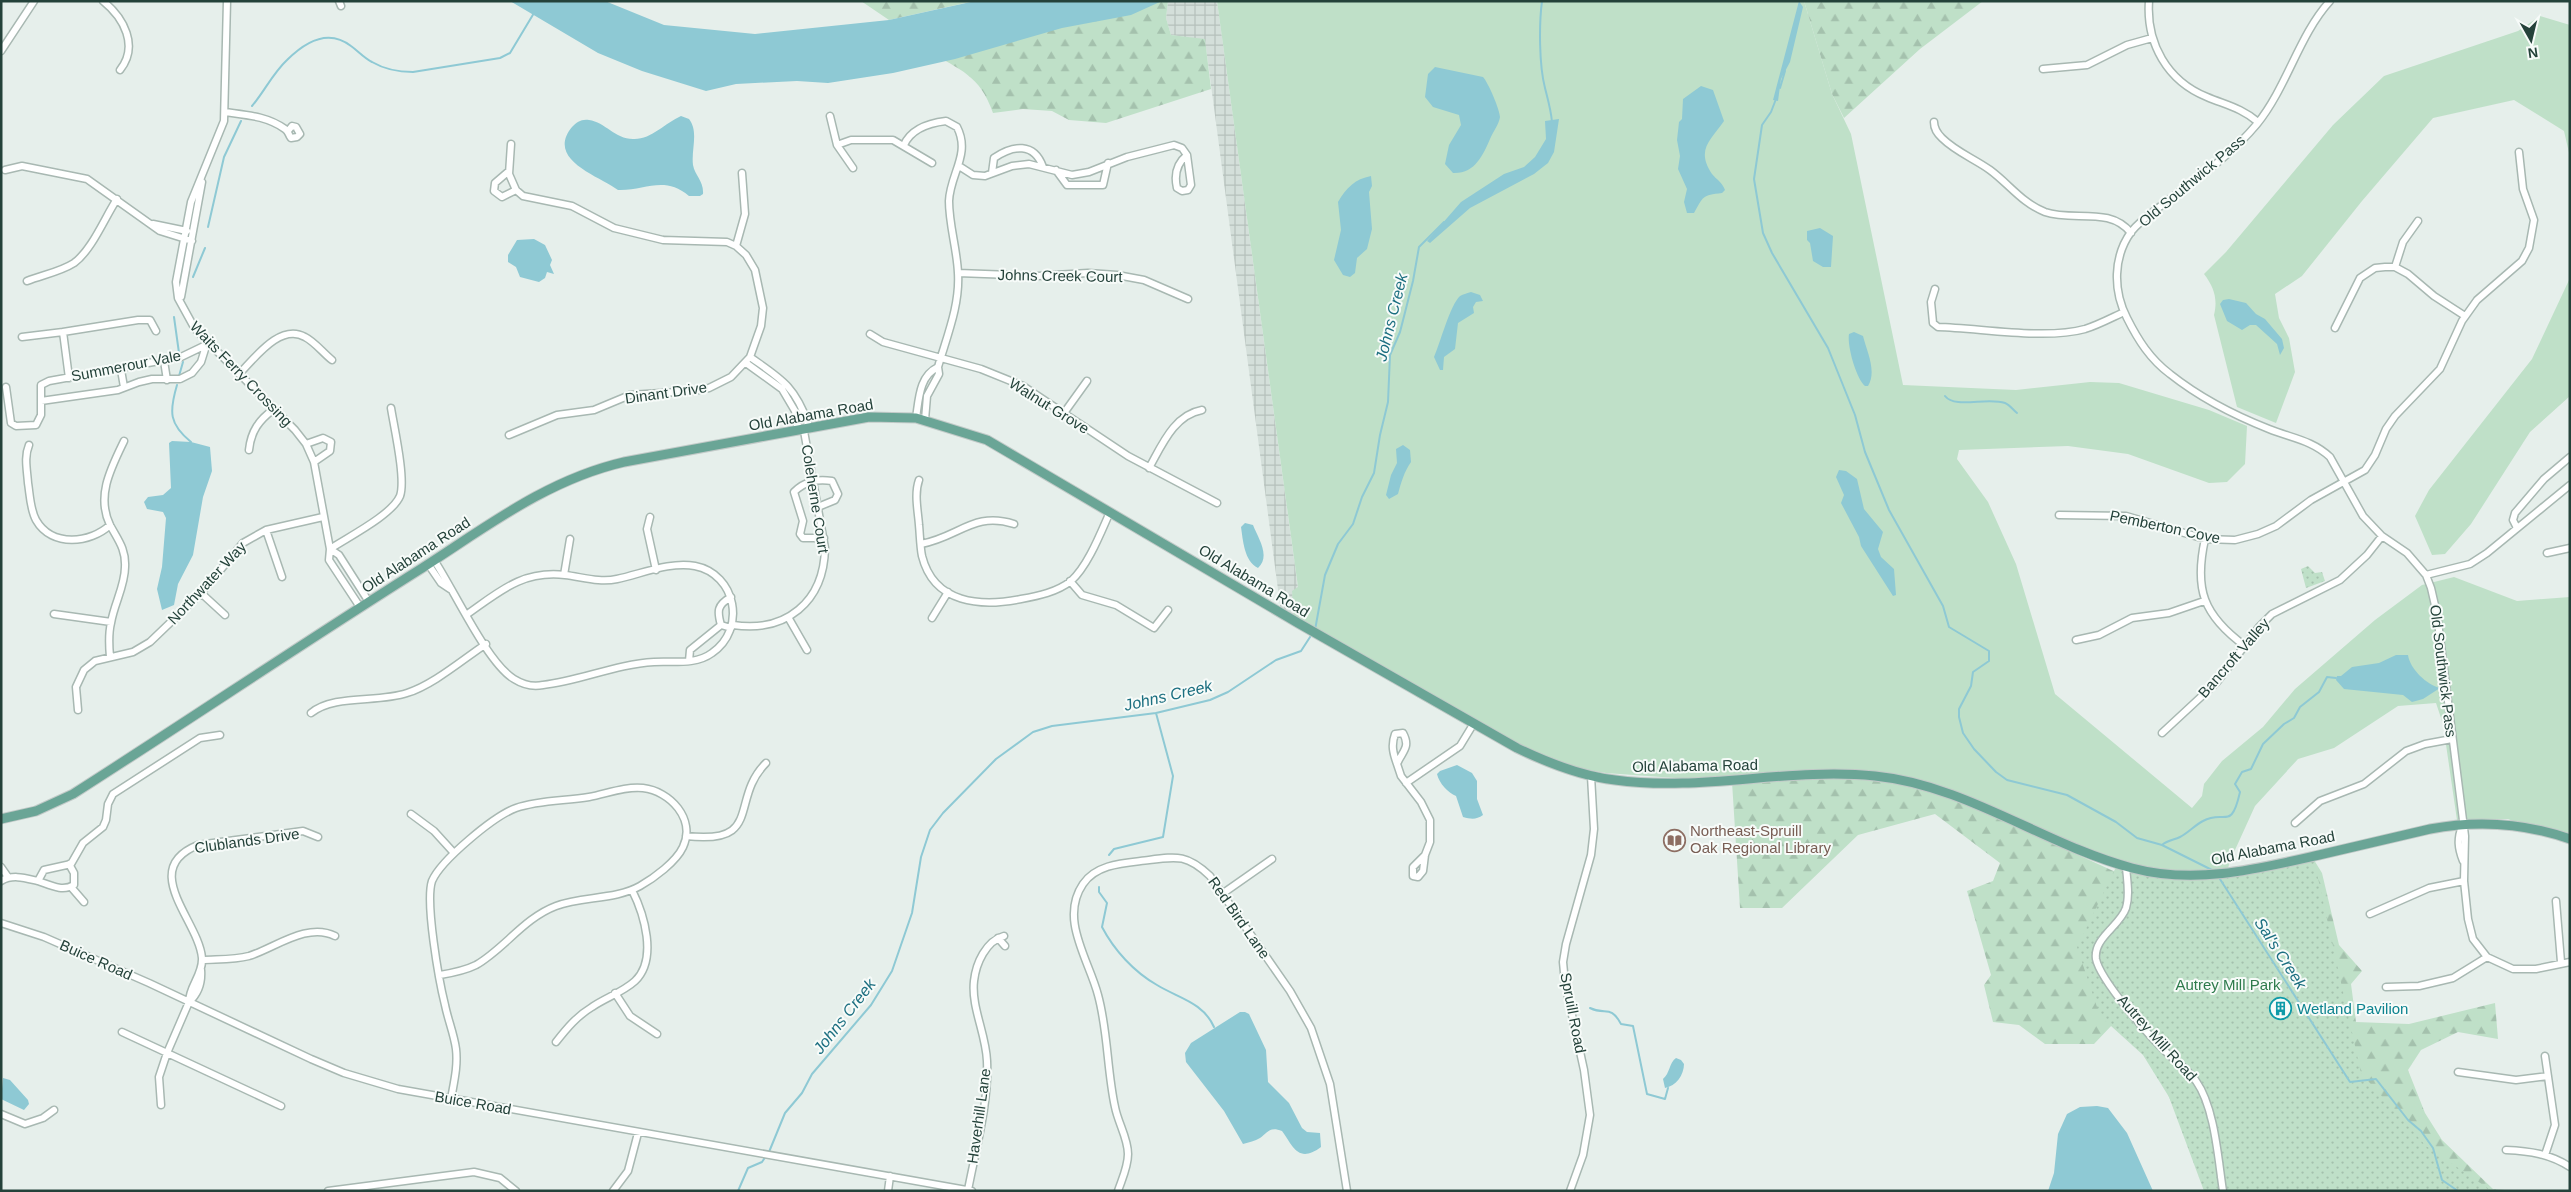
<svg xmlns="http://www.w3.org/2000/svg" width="2571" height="1192" font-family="Helvetica,sans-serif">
<defs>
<pattern id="industrial-grid" width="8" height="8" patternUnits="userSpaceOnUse" patternTransform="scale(1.25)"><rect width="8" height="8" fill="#d4dfda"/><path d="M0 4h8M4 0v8" fill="none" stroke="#b6c1bc"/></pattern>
<pattern id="forest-firs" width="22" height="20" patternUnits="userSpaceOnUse" patternTransform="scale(1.25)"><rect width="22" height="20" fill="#bfe0c8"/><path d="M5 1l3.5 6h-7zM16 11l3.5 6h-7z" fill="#a4c1ad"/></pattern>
<pattern id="park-dots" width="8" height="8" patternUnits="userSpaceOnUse" patternTransform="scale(1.25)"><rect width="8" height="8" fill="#bfe0c8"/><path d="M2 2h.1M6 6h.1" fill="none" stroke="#a4c1ad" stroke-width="1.8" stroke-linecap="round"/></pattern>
</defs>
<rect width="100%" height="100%" fill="#e6efeb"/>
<path fill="url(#industrial-grid)" d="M1168 1H1217L1298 588 1292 592 1298 623 1281 612 1205 40 1171 35 1166 18Z"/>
<path fill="#bfe0c8" d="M1217 1H1804L1832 94 1851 134 1903 385 2016 390 2090 382 2119 383 2209 410 2247 426 2245 464 2227 482 2209 483 2128 454 2068 446 1959 450 1957 459 1988 502 2016 564 2055 694 2192 808 2202 796 2204 784 2222 761 2263 727 2295 689 2375 620 2422 585 2454 577 2517 601 2570 597V844L2508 819 2457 820 2443 724 2436 703 2398 706 2334 748 2298 759 2255 806 2230 861 2226 876 2128 869 1966 799 1606 773 1548 763 1477 731 1417 697 1347 648 1294 624 1292 591 1298 587Z
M2540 16 2570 25V157L2564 131 2514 100 2433 118 2362 201 2302 276 2275 294 2279 318 2289 338 2295 372 2276 423 2237 407 2214 315C2218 299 2214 287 2204 274L2226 252 2333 125 2384 76 2518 31Z
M2570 278V396L2530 432 2471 524 2445 554 2432 555 2415 516 2429 490 2532 359Z"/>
<path fill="url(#forest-firs)" d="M861 1H974L889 20Z
M1138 1H1168L1166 18 1171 35 1205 39 1211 89 1106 123 1069 120 1052 111 1023 109 993 113C980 75 960 70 928 51Z
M1804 1H1983L1920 49 1844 118 1832 94Z
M1839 777 1903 779 1930 787 2122 875 2226 876 2314 860 2322 873 2339 945 2362 971 2351 984 2356 1022 2409 1024 2495 1003 2498 1039 2458 1032 2421 1050 2408 1070 2425 1113 2442 1140 2493 1189 2516 1191H2208L2131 1005 2094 1044H2045L2019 1025 1993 1022 1984 985 1991 975 1967 891 1993 881 2000 863 1935 814 1858 835 1782 908H1740L1732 782Z"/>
<path fill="url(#park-dots)" d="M2308 566 2315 573 2322 572 2325 581 2306 588 2301 569Z
M2314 860 2361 1073 2426 1146 2492 1191H2204L2169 1097 2143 1055 2100 1016 2077 947 2117 865 2205 875Z"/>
<path fill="#8ec9d4" d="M510 1H605L664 25 755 34 889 20 975 1H1162L1131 15 1062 28 955 59 893 73 828 83 797 81 755 83 736 84 706 91 642 71 598 53Z
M1799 1 1803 7 1790 62 1781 79 1778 101 1773 100Z
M1435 67 1483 77C1488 82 1500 110 1500 117 1499 124 1493 132 1490 139 1483 155 1475 174 1453 173L1445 164 1449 145 1461 125 1459 115 1433 107 1425 97 1428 74Z
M1701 86 1713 90 1724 121C1712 139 1695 149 1712 174 1717 180 1722 182 1725 190L1722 193C1702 195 1703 197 1694 213H1687L1684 202 1687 189 1678 169 1680 156 1677 140 1679 122 1682 119 1683 99Z
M681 116 689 119C699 132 691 149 693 165 695 176 704 181 703 194L700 196H689C664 175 645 191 618 190 600 176 545 160 572 127 577 122 581 119 589 120 605 122 615 139 633 139 651 140 665 123 681 116Z
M1559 119 1554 152 1548 163 1534 174 1470 208 1430 243 1427 241 1461 202 1504 174 1524 167 1535 157 1546 139 1545 121Z
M1371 176 1372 186 1369 192 1372 229 1367 249 1357 258 1355 273 1350 277 1343 275 1334 260 1341 230 1338 202C1346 188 1355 179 1371 176Z
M1820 228 1833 236 1831 267H1823L1813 261 1810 243 1807 240V231Z
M534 239 545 245 552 260 550 265 554 274 547 272 545 278 539 282 520 277 516 267 508 262V255L517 240Z
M1471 292 1480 295 1483 301 1476 302 1473 307 1474 313 1458 323 1455 349 1444 357 1443 370H1440L1434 357C1440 344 1450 305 1460 296 1463 294 1468 293 1471 292Z
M2229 299 2246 303 2256 314 2265 319 2282 339 2284 348 2280 355 2277 344 2256 325H2250L2242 330 2227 321 2220 304 2223 300Z
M1854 332 1863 336C1867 352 1877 371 1868 386H1865C1856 378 1847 346 1849 334Z
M172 441 191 442 210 447 212 471 203 497 193 555 178 584 174 605 162 610 157 589 162 567 166 518 163 512 147 509 144 502 148 497 163 495 171 488 169 443Z
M1403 445 1410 450 1411 462C1404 472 1401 483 1398 494L1389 499 1386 495 1391 475 1397 463 1396 449Z
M1839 470 1846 471 1857 479 1864 509 1883 532 1878 549 1881 557 1894 569 1896 595 1893 596 1861 546 1859 537 1841 503 1844 495 1836 477Z
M1245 523 1253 525C1258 538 1271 556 1258 568 1244 561 1243 540 1241 527Z
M2396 655H2408C2410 669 2427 685 2440 688L2423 699 2412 702 2403 695 2344 689 2336 680 2337 676H2341L2352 667 2379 663Z
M1457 765 1472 773 1477 781V799L1483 815C1476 820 1471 819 1463 817L1456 796C1448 793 1439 783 1437 774L1440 771Z
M1240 1012H1245L1249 1014 1266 1050 1268 1082 1289 1103 1302 1128 1307 1132 1320 1133 1321 1147C1298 1164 1293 1146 1282 1131 1270 1126 1268 1132 1260 1138 1255 1141 1249 1142 1243 1144L1224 1111 1186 1062 1185 1053 1191 1043Z
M1676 1058 1681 1060 1684 1064C1684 1075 1676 1086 1665 1088L1663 1079C1670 1073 1669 1063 1676 1058Z
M3 1078 10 1080 28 1100 29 1104 24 1110 1 1099Z
M2097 1106 2108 1108 2127 1133 2153 1191H2048L2054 1173 2058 1134 2067 1114 2080 1107Z"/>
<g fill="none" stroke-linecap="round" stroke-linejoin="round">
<path stroke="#8ec9d4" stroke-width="2" d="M1542 1C1539 24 1539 65 1545 88 1548 100 1551 110 1552 122
M1780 88 1785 71
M1776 99 1771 112 1762 125 1754 179 1763 233 1772 253 1828 348 1855 415 1865 452 1889 510 1943 606 1949 627 1989 651V661L1973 672 1971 686 1959 709V717L1963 733 1974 749 1996 772 2007 780 2067 795 2116 822 2137 838 2162 845 2214 871
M252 106C264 92 273 73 287 60 305 42 328 28 351 46 358 51 364 58 372 62 384 69 399 72 413 72L500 58 510 53 534 13
M208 227 224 157 241 121
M193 277 205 248
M174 317 179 353
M179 376 183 362
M177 385C169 412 169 424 191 442
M1945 396C1955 409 1987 397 2005 403 2010 405 2013 410 2017 413
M1315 630 1325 575 1338 544 1353 524 1362 497 1374 473 1380 435 1388 402 1390 355 1400 332 1413 281 1419 247 1444 222
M2162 845C2168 840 2174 840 2180 837 2188 833 2195 825 2203 821 2225 809 2231 832 2240 792L2235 784 2242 772 2251 769 2263 744 2284 724 2294 718 2300 707 2319 692 2327 677 2336 678
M1109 855 1114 849 1163 837 1173 776 1156 713
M2218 876 2350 1082 2376 1079 2408 1120 2421 1131 2433 1148 2442 1180 2458 1191
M1099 887V892L1107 903 1102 927C1114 950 1134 972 1157 985 1178 998 1203 1002 1214 1027
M1590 1008C1606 1016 1610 1004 1621 1024L1633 1026 1647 1094 1665 1099 1668 1088
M769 1152 785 1113 802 1093 812 1074 871 1005 892 971 912 913 921 857 930 830 943 813 996 759 1033 732 1052 726 1156 713 1210 700 1228 692 1276 660 1301 651 1312 634
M738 1191 748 1168 762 1162 766 1156"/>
<defs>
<path id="minor" d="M103 1C124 18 139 46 120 70
M227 1 224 121 191 202 176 282 178 298 195 329 295 430 306 444 314 462 330 549 329 560 360 607
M339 1 341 6
M2149 1C2146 43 2167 81 2207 97 2226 105 2242 108 2258 122
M2330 1C2299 35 2287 87 2257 124 2232 154 2202 175 2171 198 2158 209 2142 218 2131 232 2113 257 2113 291 2127 318 2138 340 2150 359 2170 374 2199 397 2236 416 2269 429 2291 438 2312 440 2330 457L2363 516 2382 536 2407 553 2426 575 2431 588 2437 614 2465 836 2464 881 2468 919 2473 939 2487 957 2513 969H2536L2570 962
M1 51 34 1
M2043 69 2087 65 2127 45 2152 38
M225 112C246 115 267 116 285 129 289 132 288 134 291 138L297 137 300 134 296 127 292 126 288 131
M830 116 837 145 853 168
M1934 122C1934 129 1937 133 1942 138 1956 152 1975 159 1990 170 2009 184 2022 203 2045 212 2073 222 2110 206 2131 233
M837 145 851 140H893L932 163
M904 145C911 129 929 123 946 121L957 127C971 154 950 174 949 201 949 225 957 249 958 273 960 305 947 336 938 367L939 374 927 396 925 420
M1187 155 1191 185 1188 190 1182 191 1177 188C1174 175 1176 164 1187 155Z
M959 166 973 175 985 176 1012 166 1029 164 1072 175 1089 172 1127 157 1174 145 1182 148 1187 155
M5 170 22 166 87 179 160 231 192 241
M1056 170 1067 185H1103L1108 163
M509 171 495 183 494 191 502 197 516 190
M992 173 994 158C1013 145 1034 142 1043 167
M153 224 187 231
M736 246 745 214 742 173
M2395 267 2403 242 2418 221
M958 273 1038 276 1088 273 1117 275 1144 280 1188 299
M27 281C42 275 60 272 74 263 92 250 105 217 117 199
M1935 289 1931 302 1933 323 1938 327C1980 328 2045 340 2085 329 2098 325 2111 318 2124 312
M181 297 202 182
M2335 328 2360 278 2375 268 2385 267H2395L2408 274 2434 296 2465 316
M63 332 138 320H150L156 331
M870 334 883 342 981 369 1023 386 1128 456 1217 503
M22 337 63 332 69 378
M750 357C781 379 794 385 808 423L804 431
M164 361 167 380
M746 363 782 389 795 411 797 425 803 430
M121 370 124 387
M239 374C255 358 280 323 305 337 315 342 323 353 332 360
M6 387 11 423 16 426 36 425 41 415V385L49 381 181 357 208 344
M41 401 118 390 139 382 152 379H180L192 373 201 362 206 346
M1064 413 1087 381
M916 418C919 399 919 376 938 367
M509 435 557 415 594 410 630 395 693 391 709 388 731 377 750 357 761 326 763 308 755 270 746 255 736 246 727 242 663 240 614 228 572 206 523 196 516 190 509 174 511 144
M306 444 323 438 331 442 330 451 314 462
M29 445C24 457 27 469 28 483 30 495 30 509 36 520 52 548 91 543 110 525
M249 450C251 431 259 420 274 409
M1149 468C1162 445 1174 415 1202 410
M919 480C914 494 918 511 919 525 920 535 920 546 922 556 934 604 981 607 1021 599 1038 596 1057 592 1071 581 1088 566 1101 532 1110 512
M818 507 835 500 838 494 832 481C817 479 805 481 794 492L803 521 800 534 803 538H824
M2059 515 2126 516 2205 539 2235 540 2258 534 2276 526 2311 500 2365 470 2375 455 2386 429 2395 416 2440 369 2462 321 2477 300 2522 261 2529 248 2534 220 2523 189 2519 152
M650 517 647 529 656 570
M2517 528 2513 520 2515 513 2544 479 2570 457
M266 530 282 577
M2205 539C2194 589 2203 615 2245 646
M921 544C959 537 974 511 1014 524
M330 549C348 537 392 515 400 496 406 479 394 427 391 408
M330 549 339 555 369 602
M2547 553 2570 548
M434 560C453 588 487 663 514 679 522 684 533 687 543 685 580 681 616 664 654 662 673 661 696 665 712 653 747 629 736 574 695 566 671 561 641 574 617 579 600 583 582 577 565 575 522 570 499 592 466 615
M428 564 441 583 450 589
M564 575 570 539
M2426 575 2470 564 2487 553 2570 485
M1070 581 1082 595 1116 605 1154 628 1168 610
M201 593 225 615
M731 597C717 605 717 611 721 625L731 628
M54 614 111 622
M788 617 807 650
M932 618 948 592
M733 625C786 633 824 602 825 548L804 431
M2076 640 2099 635 2132 618 2169 613 2204 601
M110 657C109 646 108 635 111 623 114 604 125 586 125 567 126 549 118 540 110 525 96 496 111 468 124 441
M689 661 690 650 721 625
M78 710 76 687 84 670 95 661 133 652 150 642 201 593 243 543 266 530 323 517
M311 713C334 694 378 703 407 693 433 685 462 660 486 644
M2162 733 2217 682 2259 627 2272 614 2340 580 2367 555 2382 536
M1397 764C1393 753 1391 745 1395 734L1403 733C1411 748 1402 751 1397 764L1401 776 1421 802 1430 820V842L1425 855 1423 871 1418 877 1413 876V867L1425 855
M1406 783 1460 746 1474 723
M411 814 434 831 454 853
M2295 823 2320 801 2364 784 2406 751 2425 744 2452 739
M2462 826C2457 839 2458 848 2463 861
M686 836C764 845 729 800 766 763
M1 867 8 877
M2126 867C2127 880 2130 895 2126 908 2120 926 2093 938 2096 959 2100 980 2150 1037 2166 1052 2176 1062 2188 1069 2196 1081 2215 1108 2218 1159 2223 1191
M1 881C13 874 25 878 38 881L44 870 71 864 83 843 103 827 106 820 108 804 113 794 200 738 220 735
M38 881C50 885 62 892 74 885V873L69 864
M71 887 84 902
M1222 894 1272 859
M2556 901 2561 962
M2370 914 2429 888 2464 881
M1 923 44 937 149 983 311 1059 344 1073 398 1089 972 1191
M998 938 1005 946
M202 960C217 959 234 960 249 956 275 948 307 922 335 936
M440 975C452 973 464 971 476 965 504 949 524 918 556 906 582 896 615 900 640 886 654 878 676 862 683 847 696 819 670 791 643 788 625 786 606 794 589 797 565 801 539 800 516 808 494 816 441 860 432 881 425 902 439 981 445 1005 448 1020 454 1034 456 1049 458 1066 454 1082 451 1099
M2386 987 2419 986 2453 978 2487 957
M615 993 630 1016 657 1034
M189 1002C199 993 202 983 201 970
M122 1032 281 1106
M556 1042C567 1028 577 1016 592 1007 605 998 623 992 635 981 658 959 644 914 632 890
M2458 1072 2516 1080 2548 1076
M161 1105 159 1077 167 1053 189 1002C189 986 203 975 202 958 199 921 138 869 198 845L303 831 318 837
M1 1114 25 1124 43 1118 54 1110
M2506 1150C2530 1151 2550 1154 2570 1167
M2545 1155 2555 1125 2545 1056
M968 1190C976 1148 989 1103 987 1061 986 1034 971 1007 974 981 976 963 986 941 1004 936
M328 1191 474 1172 500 1178 516 1191
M613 1191 628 1171 638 1133
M888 1191 890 1176
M1118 1191C1122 1179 1128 1167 1128 1154 1128 1138 1118 1123 1115 1107 1107 1071 1108 1031 1098 995 1089 960 1059 919 1083 884 1097 863 1127 863 1149 860 1178 856 1188 855 1210 876L1290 991 1311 1028 1330 1084 1347 1191
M1570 1191 1583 1155 1590 1115 1584 1070 1565 983 1563 962 1566 944 1591 855 1594 829 1591 776"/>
<path id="major" d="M1 819 36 811 73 794C189 720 303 643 419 570 485 528 546 480 624 462L869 417 916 418 987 440 1298 623 1517 748C1548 763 1581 776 1615 780 1701 792 1789 767 1875 776 1966 785 2045 845 2132 868 2195 885 2258 869 2319 855 2356 846 2393 838 2430 829 2477 820 2524 823 2570 839"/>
</defs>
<use href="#minor" stroke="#a8b8b2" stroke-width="9"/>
<use href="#major" stroke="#c2cac8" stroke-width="11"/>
<use href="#minor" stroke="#fff" stroke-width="6"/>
<use href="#major" stroke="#6aa596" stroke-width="9"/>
</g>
<defs>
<symbol id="library-ring" viewBox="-11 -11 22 22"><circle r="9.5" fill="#f7fbf9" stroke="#8d6e63" stroke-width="1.5"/><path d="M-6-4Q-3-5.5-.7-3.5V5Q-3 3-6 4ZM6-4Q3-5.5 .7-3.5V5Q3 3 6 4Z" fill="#8d6e63"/></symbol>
<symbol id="building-ring" viewBox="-11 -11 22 22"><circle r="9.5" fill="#f7fbf9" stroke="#0f9aa8" stroke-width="1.5"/><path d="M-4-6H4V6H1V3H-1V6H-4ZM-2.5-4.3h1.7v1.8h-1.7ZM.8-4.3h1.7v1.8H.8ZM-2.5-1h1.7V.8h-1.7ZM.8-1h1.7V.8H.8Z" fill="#0f9aa8"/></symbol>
</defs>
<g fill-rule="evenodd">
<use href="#library-ring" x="1662" y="828" width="25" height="25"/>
<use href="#building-ring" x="2268" y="996" width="25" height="25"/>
</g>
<g text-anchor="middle" stroke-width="4" stroke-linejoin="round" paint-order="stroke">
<g font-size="15" fill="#24423a" stroke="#f7fbf9">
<text transform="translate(2192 181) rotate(-40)" y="5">Old Southwick Pass</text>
<text transform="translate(1060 276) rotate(1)" y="5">Johns Creek Court</text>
<text transform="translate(126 366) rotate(-11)" y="5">Summerour Vale</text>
<text transform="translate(241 374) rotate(46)" y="5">Waits Ferry Crossing</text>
<text transform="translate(666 393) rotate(-8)" y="5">Dinant Drive</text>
<text transform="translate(1049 406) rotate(32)" y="5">Walnut Grove</text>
<text transform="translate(811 415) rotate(-10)" y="5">Old Alabama Road</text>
<text transform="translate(815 499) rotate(81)" y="5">Coleherne Court</text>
<text transform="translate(2165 527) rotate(12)" y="5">Pemberton Cove</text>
<text transform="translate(416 555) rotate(-33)" y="5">Old Alabama Road</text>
<text transform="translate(1254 581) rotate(31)" y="5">Old Alabama Road</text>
<text transform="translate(207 583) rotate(-47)" y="5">Northwater Way</text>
<text transform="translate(2234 658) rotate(-49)" y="5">Bancroft Valley</text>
<text transform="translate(2443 671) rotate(83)" y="5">Old Southwick Pass</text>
<text transform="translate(1695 766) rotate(-1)" y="5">Old Alabama Road</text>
<text transform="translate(247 841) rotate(-8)" y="5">Clublands Drive</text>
<text transform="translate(2273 848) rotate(-11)" y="5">Old Alabama Road</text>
<text transform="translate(1239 918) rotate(55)" y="5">Red Bird Lane</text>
<text transform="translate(96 960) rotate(24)" y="5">Buice Road</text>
<text transform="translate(1573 1013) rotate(79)" y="5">Spruill Road</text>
<text transform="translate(2157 1038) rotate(48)" y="5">Autrey Mill Road</text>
<text transform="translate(473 1103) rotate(10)" y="5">Buice Road</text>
<text transform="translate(979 1116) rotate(-82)" y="5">Haverhill Lane</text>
</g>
<g font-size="15" fill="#785e54" stroke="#f7fbf9" text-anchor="start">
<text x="1690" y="836">Northeast-Spruill<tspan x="1690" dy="17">Oak Regional Library</tspan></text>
</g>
<g font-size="15" fill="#2d7a4b" stroke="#f7fbf9">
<text x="2228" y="990">Autrey Mill Park</text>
</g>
<g font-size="15" fill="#0d838f" stroke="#f7fbf9" text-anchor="start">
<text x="2297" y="1014">Wetland Pavilion</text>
</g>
<g font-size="16" font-style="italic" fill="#1c6f80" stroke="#f7fbf9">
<text transform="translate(1391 317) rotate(-76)" y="6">Johns Creek</text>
<text transform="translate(1168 695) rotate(-13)" y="6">Johns Creek</text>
<text transform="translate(2281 953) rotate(57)" y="6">Sal's Creek</text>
<text transform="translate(844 1016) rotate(-52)" y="6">Johns Creek</text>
</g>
</g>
<rect width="2571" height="1192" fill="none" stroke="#24423a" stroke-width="5"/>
<g transform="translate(2531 40) rotate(172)" stroke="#f7fbf9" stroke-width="4" paint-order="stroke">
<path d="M0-4L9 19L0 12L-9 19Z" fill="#24423a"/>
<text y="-8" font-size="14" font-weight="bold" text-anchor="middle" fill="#24423a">N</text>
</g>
</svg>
